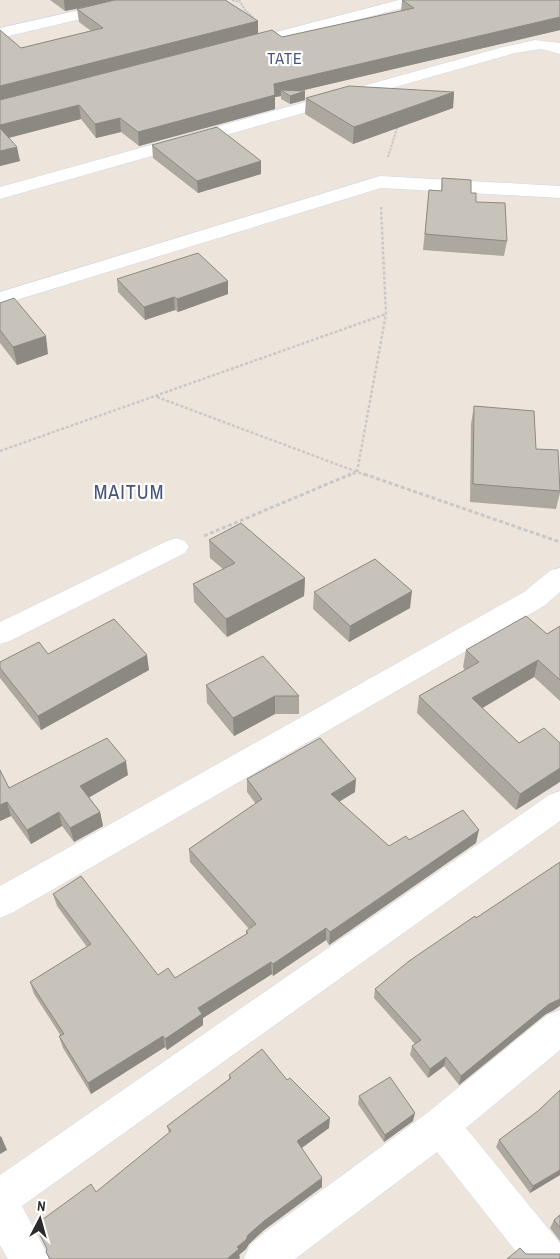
<svg xmlns="http://www.w3.org/2000/svg" width="560" height="1259" font-family="'Archivo Narrow',sans-serif">
<rect width="100%" height="100%" fill="#ede5db"/>
<g fill="none" stroke-linecap="round" stroke-linejoin="round">
<defs>
<path id="minor" d="M125 0H152L150 3 145 4 0 38V28Z
M399 0H423L421 3 244 50 238 48 236 45 238 42Z
M535 40 560 43V54L541 49 515 53 0 199V187L503 47Z
M380 176 560 186V198L381 188 0 305V292Z
M176 538 185 541 189 547 185 553 10 641 0 644V622L167 541Z
M560 568V592L544 606 12 913 0 918V886L524 592 551 570Z
M560 791V821L22 1206 50 1259H8L0 1245V1175L549 795Z
M560 1010V1050L466 1128 560 1243V1259H522L437 1152 295 1259H244L250 1245 265 1232 427 1113 547 1015Z"/>
</defs>
<use href="#minor" stroke="#d0d5e4" stroke-width="1"/>
<path stroke="#c8c8c8" stroke-width="2" stroke-dasharray="2.5 1" stroke-linecap="butt" d="M232 0 239 2
M239 0 245 10 253 17
M388 157 398 125"/>
<path stroke="#c8c8c8" stroke-width="2.5" stroke-dasharray="3 2" stroke-linecap="butt" d="M157 397 368 476
M0 451 386 314
M348 476 357 472 386 314 381 207"/>
<path stroke="#c8c8c8" stroke-width="3" stroke-dasharray="4 2.5" stroke-linecap="butt" d="M364 474 560 542
M204 536 351 474"/>
<use href="#minor" fill="#fff" fill-rule="evenodd"/>
</g>
<path fill="#aca8a0" d="M50 0H225L258 21V34L282 37 401 11 402 0H560V30L300 91H305V100L290 104 281 99V96L275 97V109L139 146 121 132 96 138 81 119 9 138 20 161 0 166 21 48 91 31 79 22 77 9 65 11Z
M454 92 453 108 353 144 305 114 306 98Z
M152 145 261 161V174L198 193 153 158Z
M442 178 471 193 476 202 507 241 504 256 423 250 429 190 441 191Z
M117 279 228 294 178 312 175 310 145 320 118 292Z
M0 303 48 354 17 365 0 343Z
M474 406 536 449 560 482V493L556 509 470 502 471 424Z
M209 540 305 578 304 596 227 637 194 602 193 584 223 569 210 558Z
M314 592 410 608 349 642 313 609Z
M560 626V701L534 677 482 708 519 743 544 728 516 810 417 713 419 696 465 670 463 667 466 650 547 634Z
M48 654 149 670 41 730 0 678V662Z
M206 685 299 696V714H275L234 736 207 703Z
M0 770 9 788 128 775 89 797 100 812 103 826 74 842 62 826 31 844 11 816 0 821Z
M247 779 355 792 339 802 389 846 409 840 476 843 329 945 326 940 273 976 272 974 203 1018V1025L167 1050 165 1047 91 1094 63 1048 59 1036H61L34 994 30 982 87 947 57 906 53 894 158 975 175 978 246 934V931L249 929 190 862 189 849 256 804 247 792Z
M476 918 554 1010 546 1014 459 1085 444 1066 428 1078 410 1055 412 1046 415 1044 374 998 375 989Z
M229 1075 287 1080 329 1128 302 1148 322 1187 264 1230 249 1244 246 1249 239 1255 240 1258 238 1259H49L46 1252 96 1192 169 1133 167 1126 229 1079Z
M359 1096 413 1121 384 1142 358 1104Z
M538 1111 560 1175 530 1193 496 1147 499 1140Z
M560 1215V1241L550 1228 554 1220Z"/>
<path fill="#8c8882" d="M64 0H116L65 11Z
M560 17V30L287 94 281 90V96L275 97V109L139 146 138 132 274 84Z
M258 21V34L0 100V86Z
M305 91V100L290 104V96Z
M454 92 453 108 353 144 354 127Z
M79 105 81 119 0 140V125Z
M120 118 121 132 96 138 95 124Z
M17 147 20 161 0 166V151Z
M261 161V174L198 193 197 181Z
M228 281V294L178 312 177 299Z
M174 297 175 310 145 320 144 307Z
M46 336 48 354 17 365 13 347Z
M305 578 304 596 227 637 226 619Z
M412 591 410 608 349 642 350 626Z
M147 655 149 670 41 730 38 716Z
M538 660 534 677 469 716 472 698Z
M275 696V714L234 736 233 718Z
M126 761 128 775 83 801 80 786Z
M560 768V782L516 810 520 794Z
M356 779 355 792 330 807 331 794Z
M7 802 11 816 0 821V805Z
M59 812 62 826 31 844 27 830Z
M100 812 103 826 74 842 70 828Z
M479 830 476 843 329 945 330 932Z
M326 928V940L273 976V964Z
M271 962 272 974 203 1018V1025L167 1050 165 1039 198 1008Z
M560 999V1006L554 1010 546 1014 459 1085 461 1076 549 1004Z
M163 1036 165 1047 91 1094 88 1083Z
M446 1057 444 1066 428 1078 430 1069Z
M415 1113 413 1121 384 1142 385 1135Z
M330 1118 329 1128 297 1151V1141Z
M1 1136 7 1150 0 1154V1137Z
M560 1170V1175L530 1193 533 1186Z
M322 1178V1187L264 1230 249 1244 246 1249 239 1255 240 1258 238 1259H227L248 1235 264 1221Z"/>
<path fill="#c8c3ba" stroke="#8c8882" d="M115 0H225L258 21 0 86V30L21 48 103 28 77 9Z
M402 0H560V17L274 84 275 95 138 132 120 118 95 124 79 105 0 125V100L272 30 282 37 414 8Z
M349 86 454 92 354 127 306 98Z
M281 90 305 91 290 96Z
M217 127 261 161 197 181 152 145Z
M0 128 17 147 0 151Z
M442 178 471 180V193H476V202L505 203 507 241 425 234 429 190 442 191Z
M198 253 228 281 177 299 174 297 144 307 117 279Z
M14 298 46 336 13 347 0 330V303Z
M474 406 534 411 536 449 558 450 560 491 473 484Z
M241 523 305 578 226 619 193 584 235 563 209 540Z
M375 559 412 591 350 626 314 592Z
M526 616 547 634 560 626V680L538 660 472 698 519 743 544 728 560 743V768L520 794 419 696 479 662 466 650Z
M114 619 147 655 38 716 0 668V662L39 642 48 654Z
M263 656 299 696H275L233 718 206 685Z
M107 738 126 761 80 786 100 812 70 828 59 812 27 830 7 802 0 805V770L9 788Z
M320 738 356 779 331 794 389 846 406 836 409 840 463 810 479 830 330 932 326 928 273 964 271 962 198 1008 202 1014 165 1039 163 1036 88 1083 59 1036 64 1034 30 982 91 944 53 894 81 876 158 975 168 968 175 978 248 933 246 931 256 924 189 849 262 799 247 779Z
M560 862V999L549 1004 461 1076 446 1057 430 1069 412 1046 421 1040 375 989 409 961 475 916 476 918Z
M262 1049 287 1080 290 1078 330 1118 297 1141 322 1178 264 1221 248 1235 246 1240 237 1247 239 1249 227 1259H50L46 1252 47 1249 35 1225 91 1184 96 1192 171 1131 167 1126 231 1078 229 1075Z
M390 1077 415 1113 385 1135 359 1096Z
M560 1090V1170L533 1186 499 1140 538 1111Z
M560 1215V1228L554 1220Z
M520 1248 526 1254H560V1259H507Z"/>
<g text-anchor="middle" stroke-width="4.5" stroke-linejoin="round" paint-order="stroke">
<g font-size="16" letter-spacing="1" fill="#48537e" stroke="#fff">
<text x="285" y="64">TATE</text>
</g>
<g font-size="20" letter-spacing="1" fill="#48537e" stroke="#fff">
<text x="129" y="499">MAITUM</text>
</g>
</g>
<g transform="translate(40 1219) rotate(6)" stroke="#ffffff" stroke-width="4" paint-order="stroke">
<path d="M0-4L9 19L0 12L-9 19Z" fill="#2a2a2a"/>
<text y="-8" font-size="14" font-weight="bold" text-anchor="middle" fill="#2a2a2a">N</text>
</g>
</svg>
